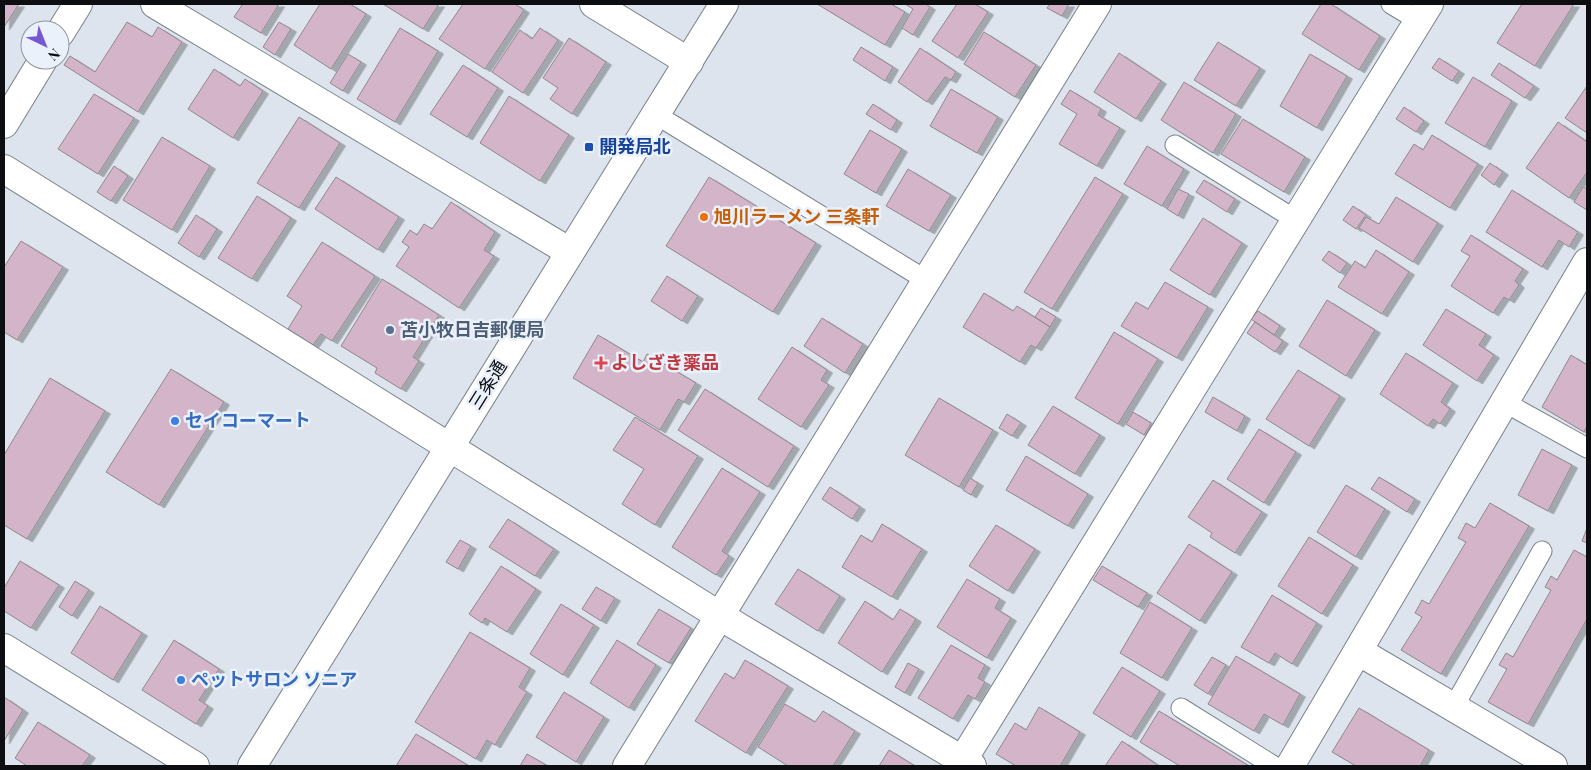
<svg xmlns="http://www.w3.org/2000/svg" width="1591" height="770" font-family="'Playfair Display','Noto Sans JP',serif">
<defs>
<filter id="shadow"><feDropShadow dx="5.5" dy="3" stdDeviation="0" flood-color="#0004"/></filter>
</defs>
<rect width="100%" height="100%" fill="#dde4ed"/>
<path fill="#d3b4c8" stroke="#91888e" filter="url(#shadow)" d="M4 4H19L4 27Z
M240 4H279L261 33 234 17 242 5Z
M320 4H350L366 14 331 69 294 45Z
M383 4H439L423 29Z
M463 4H515L524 10 485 69 439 39Z
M817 4H891L905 12 885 45Z
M905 4H926L930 7 913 35 902 28 913 9Z
M957 4H975L988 12 958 58 932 41Z
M1050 4H1069L1062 16 1047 8Z
M1321 4H1331L1380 36 1359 70 1302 34Z
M1522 4H1574L1535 66 1497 43Z
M127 22 152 37 158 27 182 42 138 112 64 65 70 56 95 72Z
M279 22 291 29 275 55 263 47Z
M400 28 438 51 395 122 357 99Z
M540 28 558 40 523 93 492 72 520 30 532 39Z
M984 32 1036 65 1015 97 964 64Z
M569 38 606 62 572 114 550 99 558 88 543 78Z
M1218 42 1260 68 1236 106 1194 80Z
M861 47 893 67 885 81 853 60Z
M920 48 956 72 951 80 945 77 927 102 898 82Z
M1119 53 1161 81 1136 119 1094 92Z
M348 54 361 62 343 91 330 83Z
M1310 54 1347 76 1317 128 1280 106Z
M1439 58 1459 71 1452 81 1432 68Z
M1499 63 1534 86 1525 98 1491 75Z
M463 65 498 88 467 137 430 114Z
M214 69 240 86 245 79 263 91 233 138 188 109Z
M1473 77 1512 101 1485 147 1445 123Z
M1184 82 1236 114 1213 153 1161 120Z
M1587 86V133L1565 118Z
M951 89 998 117 977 153 930 126Z
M1070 90 1101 109 1098 115 1120 128 1097 166 1059 144 1077 114 1061 104Z
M94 94 134 118 98 174 58 149Z
M509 96 569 135 540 181 480 143Z
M873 104 897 120 891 130 866 114Z
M1404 107 1424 121 1416 132 1396 119Z
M299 117 340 143 299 208 257 183Z
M1243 119 1305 157 1284 192 1221 154Z
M1558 122 1587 142V172L1569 198 1526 168Z
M870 130 902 149 876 193 844 174Z
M1432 135 1478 164 1450 208 1395 174 1414 144 1423 150Z
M162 137 210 166 172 230 123 200Z
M1147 146 1184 169 1162 206 1124 184Z
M1490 163 1503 172 1494 185 1481 175Z
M114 166 128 176 111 201 97 192Z
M908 169 951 195 929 231 886 206Z
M336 177 399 217 378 250 315 209Z
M709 177 816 243 773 312 666 246Z
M1095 177 1123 194 1052 309 1024 292Z
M1204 180 1235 199 1227 212 1196 192Z
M1583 187 1587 189V210L1574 202Z
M1178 189 1189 194 1178 216 1167 209Z
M1512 190 1578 232 1569 247 1559 240 1542 267 1486 232Z
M257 196 291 218 252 279 218 258Z
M1396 197 1438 223 1413 262 1359 228 1366 217 1379 224Z
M451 202 495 232 484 250 494 256 459 308 396 266 409 247 402 242 410 230 417 235 424 224 432 229Z
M1353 206 1366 215 1356 229 1343 220Z
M196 215 217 229 199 257 178 243Z
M1203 218 1242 243 1210 295 1170 270Z
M1471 235 1523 269 1515 281 1519 285 1509 300 1504 297 1493 313 1451 286 1470 256 1461 251Z
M21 241 63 267 17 340 4 332V267Z
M322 242 375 276 332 341 321 334 313 345 288 329 302 306 287 296Z
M1376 250 1409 272 1382 314 1338 287 1355 261 1365 268Z
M1329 251 1347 263 1340 273 1322 260Z
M667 276 698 296 682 321 651 301Z
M382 279 439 315 413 357 419 361 401 389 375 373 377 368 341 346Z
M1165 282 1208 307 1177 358 1121 326 1136 302 1148 309Z
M984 293 1013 311 1017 306 1050 327 1036 348 1031 345 1020 362 963 327Z
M1327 300 1375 330 1346 376 1299 346Z
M1041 308 1056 317 1050 327 1035 317Z
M1446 309 1486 334 1479 345 1494 355 1477 381 1423 345Z
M1258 311 1280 326 1274 335 1251 319Z
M822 318 863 344 845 373 804 346Z
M1255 322 1283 341 1275 352 1247 333Z
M1114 332 1158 359 1118 424 1075 398Z
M598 335 643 362 647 354 696 383 684 402 678 399 660 430 573 378Z
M792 347 827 370 821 380 829 385 801 427 758 399Z
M1406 353 1453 383 1441 402 1450 409 1440 424 1433 419 1428 426 1380 394Z
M1571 355 1587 365V426L1584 432 1542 407Z
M171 369 224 402 159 505 106 472Z
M1298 370 1340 396 1309 446 1266 419Z
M50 378 105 411 27 539 4 525V455Z
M705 389 794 446 768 487 678 430Z
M1213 397 1245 416 1237 431 1205 412Z
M939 398 993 430 959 487 905 455Z
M1053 406 1100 435 1075 474 1028 445Z
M1133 412 1151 423 1144 435 1126 424Z
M1007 414 1021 423 1012 436 999 428Z
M635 417 698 456 655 525 622 504 644 469 613 450Z
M1259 429 1296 452 1264 503 1227 479Z
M1542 449 1572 465 1548 511 1518 495Z
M1026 456 1088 494 1068 526 1006 490Z
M722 468 760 492 722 551 729 556 716 575 672 547Z
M1379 477 1415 499 1407 512 1371 489Z
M970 478 978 483 971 495 963 490Z
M1213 480 1262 512 1235 553 1210 537 1212 533 1188 517Z
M1346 485 1385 509 1356 557 1317 532Z
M830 487 860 507 852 519 822 499Z
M1490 503 1529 526 1441 674 1401 650 1422 617 1415 613 1422 600 1429 604 1466 542 1458 538 1466 523 1475 528Z
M508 519 554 549 535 576 489 547Z
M882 524 922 549 892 597 842 567 861 535 872 542Z
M996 525 1035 549 1008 591 969 566Z
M1587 528V543L1582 541Z
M1309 537 1353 565 1322 614 1278 586Z
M460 540 471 546 458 569 446 562Z
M1189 544 1232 572 1200 621 1157 593Z
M1574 550 1587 557V619L1528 724 1488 702 1507 669 1499 665 1506 653 1513 657 1551 590 1545 587 1551 576 1557 580Z
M20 561 59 585 31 628 4 611V588Z
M501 566 536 589 507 632 485 618 482 623 469 614Z
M1102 566 1147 593 1138 607 1093 580Z
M798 569 840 596 818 631 775 604Z
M967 579 1000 599 995 608 1011 618 987 658 937 627Z
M75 581 89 590 72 616 59 607Z
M596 587 615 598 601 621 582 609Z
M1272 595 1317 623 1292 664 1275 653 1269 663 1241 647Z
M865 601 893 620 900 609 916 619 882 672 838 643Z
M1150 602 1192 628 1162 678 1120 653Z
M561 604 594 625 563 675 530 654Z
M100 606 142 633 113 680 71 653Z
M659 609 691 628 669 663 637 644Z
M470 632 530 668 519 687 527 692 495 745 487 740 476 759 415 722Z
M174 640 219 669 199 700 208 706 196 724 142 690Z
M617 640 656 665 629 708 590 683Z
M951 645 985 665 978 678 985 682 975 699 968 695 953 719 918 698Z
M1236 656 1300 694 1283 725 1264 714 1254 731 1208 704Z
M1212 657 1226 665 1208 694 1194 685Z
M745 660 788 686 746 753 695 721 725 673 734 679Z
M908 663 919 669 905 693 895 687Z
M1122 667 1160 691 1131 737 1093 713Z
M564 692 604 717 576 762 536 737Z
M4 697 23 710 4 741Z
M785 704 815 722 823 711 855 731 833 766H788L758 747Z
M1039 707 1080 732 1060 766H1016L996 754 1015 723 1026 730Z
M1359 708 1429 750 1420 766H1356L1332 752Z
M1159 711 1249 766H1180L1140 742Z
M38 722 90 755 82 766H27L15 758Z
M416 734 469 766H396Z
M1122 741 1159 766H1105Z
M889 750 915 766H879Z
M527 754 548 766H520Z"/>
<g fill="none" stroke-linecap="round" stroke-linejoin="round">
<defs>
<path id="service" d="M1391 4 1419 21
M655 114 926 280
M1175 145 1296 220
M1504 402 1587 448
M1181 708 1274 766
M1453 708 1542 551"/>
<path id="minor" d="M155 4 570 252
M594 4 689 62
M60 33 78 4
M4 124 43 60
M4 169 720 616 972 766
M4 648 195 766
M1358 651 1553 766
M627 766 1097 4
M959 766 1429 4
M1290 766 1587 262"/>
<path id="tertiary" d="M252 766 724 4"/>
</defs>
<use href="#service" stroke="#7b828a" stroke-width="21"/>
<use href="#minor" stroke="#7b828a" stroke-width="30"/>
<use href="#tertiary" stroke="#7b828a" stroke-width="30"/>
<use href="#service" stroke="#fff" stroke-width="19"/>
<use href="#minor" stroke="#fff" stroke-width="28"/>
<use href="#tertiary" stroke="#fff" stroke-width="28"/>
</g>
<rect fill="#1a4fb4" stroke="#eaf1fa" stroke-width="2" x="584" y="142" width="10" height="10" rx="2.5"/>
<circle fill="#e8710a" stroke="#eaf1fa" stroke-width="2" cx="704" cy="217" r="5"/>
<circle fill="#5c6f8a" stroke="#eaf1fa" stroke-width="2" cx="390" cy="330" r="5"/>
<path fill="#e0444e" stroke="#eaf1fa" stroke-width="2" d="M598.5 355.5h5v5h5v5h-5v5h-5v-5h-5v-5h5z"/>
<g fill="#3f7fe0" stroke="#eaf1fa" stroke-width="2">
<circle cx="175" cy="421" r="5"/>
<circle cx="181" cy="680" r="5"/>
</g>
<g text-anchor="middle" stroke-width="5" stroke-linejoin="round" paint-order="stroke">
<g font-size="18" font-weight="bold" fill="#164399" stroke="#eaf1fa" text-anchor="start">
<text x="599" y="153">開発局北</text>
</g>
<g font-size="18" font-weight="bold" fill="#c56008" stroke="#eaf1fa" text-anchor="start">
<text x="714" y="223">旭川ラーメン 三条軒</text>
</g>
<g font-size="18" font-weight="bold" fill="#4e5e75" stroke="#eaf1fa" text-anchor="start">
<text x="400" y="336">苫小牧日吉郵便局</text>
</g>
<g font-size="18" font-weight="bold" fill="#be3a42" stroke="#eaf1fa" text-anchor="start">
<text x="611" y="369">よしざき薬品</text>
</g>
<g font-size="18" fill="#0c0e11" stroke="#eaf1fa">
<text transform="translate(488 385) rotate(-58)" y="6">三条通</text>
</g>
<g font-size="18" font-weight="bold" fill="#366cbe" stroke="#eaf1fa" text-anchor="start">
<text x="185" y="427">セイコーマート</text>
<text x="191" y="686">ペットサロン ソニア</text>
</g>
</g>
<rect width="1591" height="770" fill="none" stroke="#0c0e11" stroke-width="10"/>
<g transform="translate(45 45) rotate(137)"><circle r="24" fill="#eaf1fa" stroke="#91969d"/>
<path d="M0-4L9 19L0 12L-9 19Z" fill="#7658d2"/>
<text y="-8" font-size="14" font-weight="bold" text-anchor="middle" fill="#0c0e11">N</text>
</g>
</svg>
